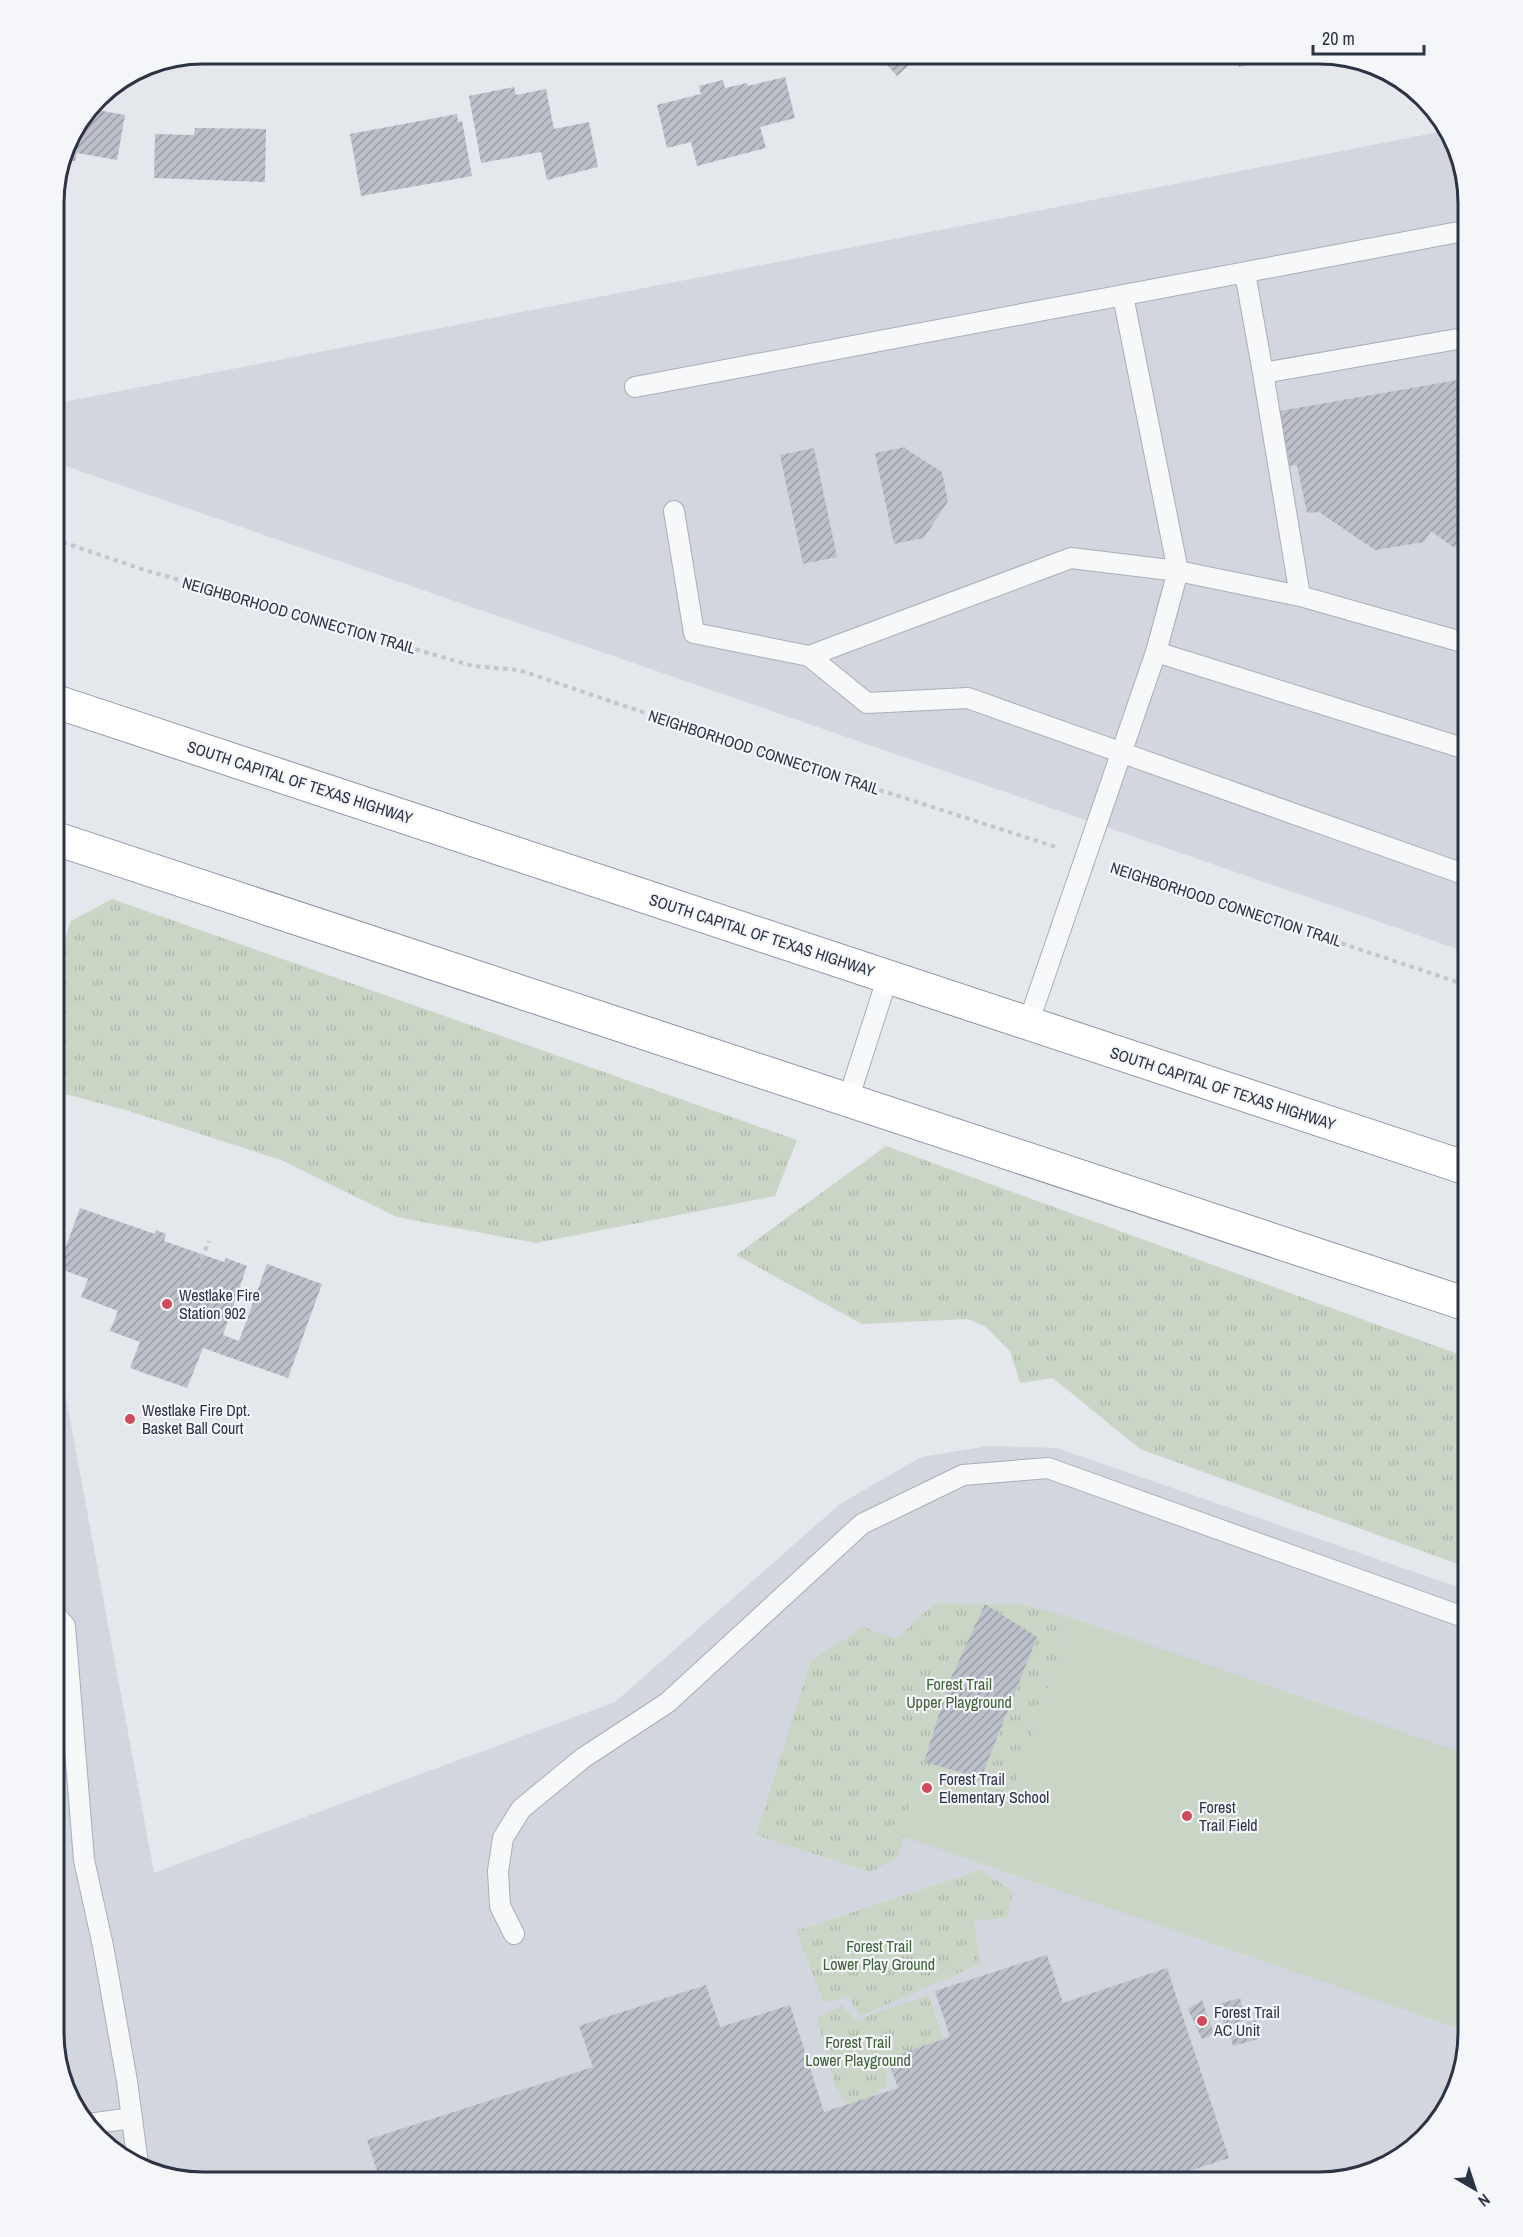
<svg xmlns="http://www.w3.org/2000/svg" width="1523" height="2237" font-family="'Archivo Narrow',sans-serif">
<defs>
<pattern id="grass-tufts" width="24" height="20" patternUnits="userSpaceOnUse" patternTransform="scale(1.5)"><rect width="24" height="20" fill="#c9d6c5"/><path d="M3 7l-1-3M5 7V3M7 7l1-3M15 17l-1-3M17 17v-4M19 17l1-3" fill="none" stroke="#adb8ab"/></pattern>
<pattern id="building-hatch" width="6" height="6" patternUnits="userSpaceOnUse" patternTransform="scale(1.5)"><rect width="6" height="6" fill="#bbc0ca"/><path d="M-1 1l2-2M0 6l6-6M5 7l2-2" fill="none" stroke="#989da6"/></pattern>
</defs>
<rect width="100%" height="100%" fill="#e4e7ec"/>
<path fill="#d2d6de" d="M1449 130 1469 204V953L54 462V404Z
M54 1333 154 1873 615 1702 840 1504 921 1457 989 1446 1057 1448 1469 1591V2033L1449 2108 1394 2163 1319 2183H194L121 2158 74 2108 54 2033Z"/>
<path fill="url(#grass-tufts)" d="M112 899 797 1140 775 1196 536 1243 397 1217 281 1160 129 1111 54 1091V971L71 921Z
M886 1146 1469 1358V1568L1140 1449 1053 1378 1020 1383 1010 1351 986 1327 968 1319 862 1324 736 1255Z
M935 1603 1024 1605 1072 1618 1010 1798 925 1769 897 1858 870 1872 756 1835 811 1661 864 1627 896 1639Z
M981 1870 1013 1892 1007 1918 974 1921 980 1964 860 2016 848 1996 824 2003 796 1931Z
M929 1995 943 2039 887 2058V2086L852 2110 835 2085 817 2019 841 2005 856 2020Z"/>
<path fill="#c9d6c5" d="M1072 1618 1469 1755V2032L899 1835 923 1768 1010 1797Z"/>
<path fill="url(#building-hatch)" d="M877 54H921L897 76Z
M1236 54H1293V55L1239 67Z
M785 77 795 118 760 127 766 148 697 166 691 142 667 148 657 105 701 94 699 86 723 80 725 88 747 83 748 86Z
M514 87 516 95 546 89 554 129 589 122 598 167 547 180 541 152 481 163 469 96Z
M91 109 125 115 117 160 77 153 75 161 63 159 66 146Z
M457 114 458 122 462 121 472 176 361 196 350 134Z
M195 128 266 129 265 182 154 178 155 134 194 135Z
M1469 378V544L1453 547 1431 531 1424 542 1375 550 1319 512 1307 513 1297 465 1290 466 1280 411Z
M906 447V449L942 472 948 501 924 538 894 544 875 453Z
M814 448 837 557 803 564 780 455Z
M80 1208 155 1234 156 1230 166 1234 164 1241 224 1262 226 1258 247 1266 223 1335 239 1341 267 1264 322 1284 288 1378 203 1348 187 1388 130 1368 140 1342 110 1331 118 1311 81 1297 88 1279 58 1268Z
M985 1604 1037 1637 981 1778 924 1762 950 1680Z
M1047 1955 1063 2003 1167 1968 1229 2158 1153 2183H381L367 2140 593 2067 579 2026 706 1985 720 2027 790 2005 824 2112 898 2088 887 2058 950 2037 935 1991Z
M1240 1998 1246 2020 1224 2026 1218 2004Z
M1202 2000 1214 2034 1202 2039 1188 2009Z
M1256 2020 1261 2038 1233 2046 1228 2028Z"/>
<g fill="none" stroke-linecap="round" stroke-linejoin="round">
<defs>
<path id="lane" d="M1245 273 1263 373
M1123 296 1178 571 1156 652 1469 750
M635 387 1469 230
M674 511 694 633 809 656 867 703 968 698 1469 876
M1469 644 1300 596 1263 373 1469 337
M809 656 1071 558 1178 571 1300 596
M1028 1024 1156 652
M848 1100 888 976
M54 1613 65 1626 84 1860 103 1946 127 2081 138 2164
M514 1934 500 1906 498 1871 503 1838 521 1809 583 1758 667 1703 862 1524 963 1475 1048 1468 1469 1619
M89 2124 132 2118"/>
<path id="highway" d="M54 701 1469 1169
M54 838 1469 1305"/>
</defs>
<use href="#lane" stroke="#a9aeb7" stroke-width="22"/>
<use href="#highway" stroke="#8b94a3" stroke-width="35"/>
<path stroke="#c2c5cb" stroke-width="4" stroke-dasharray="4.5 4.5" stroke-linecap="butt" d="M54 539 141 569 473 666 519 670 713 736 1059 848
M1111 866 1469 986
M198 1267 209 1241"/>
<use href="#lane" stroke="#f7f8fa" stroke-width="20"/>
<use href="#highway" stroke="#fff" stroke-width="33"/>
</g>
<g fill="#d1495b" stroke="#f4f6f9" stroke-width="2">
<circle cx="167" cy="1304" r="6"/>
<circle cx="130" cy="1419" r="6"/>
<circle cx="927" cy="1788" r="6"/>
<circle cx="1187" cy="1816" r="6"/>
<circle cx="1202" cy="2021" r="6"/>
</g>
<g text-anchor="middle" stroke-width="4.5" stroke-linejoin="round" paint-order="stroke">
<g font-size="16" fill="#2b3445" stroke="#f4f6f9">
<text transform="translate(299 615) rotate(16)" y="6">NEIGHBORHOOD CONNECTION TRAIL</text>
<text transform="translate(764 752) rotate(18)" y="6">NEIGHBORHOOD CONNECTION TRAIL</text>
<text transform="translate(300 782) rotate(18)" y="6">SOUTH CAPITAL OF TEXAS HIGHWAY</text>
<text transform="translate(1226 904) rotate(18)" y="6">NEIGHBORHOOD CONNECTION TRAIL</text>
<text transform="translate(762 935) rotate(18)" y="6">SOUTH CAPITAL OF TEXAS HIGHWAY</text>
<text transform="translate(1223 1088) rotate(18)" y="6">SOUTH CAPITAL OF TEXAS HIGHWAY</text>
</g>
<g font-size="16" fill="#2b3445" stroke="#f4f6f9" text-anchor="start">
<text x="179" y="1301">Westlake Fire<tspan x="179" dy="18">Station 902</tspan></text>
<text x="142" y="1416">Westlake Fire Dpt.<tspan x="142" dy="18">Basket Ball Court</tspan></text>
<text x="939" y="1785">Forest Trail<tspan x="939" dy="18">Elementary School</tspan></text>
<text x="1199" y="1813">Forest<tspan x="1199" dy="18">Trail Field</tspan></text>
<text x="1214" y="2018">Forest Trail<tspan x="1214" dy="18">AC Unit</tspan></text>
</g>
<g font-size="16" fill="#3f6138" stroke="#f4f6f9">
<text x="959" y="1690">Forest Trail<tspan x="959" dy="18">Upper Playground</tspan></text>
<text x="879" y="1952">Forest Trail<tspan x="879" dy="18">Lower Play Ground</tspan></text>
<text x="858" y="2048">Forest Trail<tspan x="858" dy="18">Lower Playground</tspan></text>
</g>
</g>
<path d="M0 0H1523V2237H0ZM203 64H1319A139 139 0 0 1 1458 203V2033A139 139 0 0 1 1319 2172H203A139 139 0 0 1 64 2033V203A139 139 0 0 1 203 64Z" fill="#f4f6f9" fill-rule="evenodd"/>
<path fill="none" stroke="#2b3445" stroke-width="3" d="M203 64H1319A139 139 0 0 1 1458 203V2033A139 139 0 0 1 1319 2172H203A139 139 0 0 1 64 2033V203A139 139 0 0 1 203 64Z"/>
<g transform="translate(1475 2189) rotate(141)" stroke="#f4f6f9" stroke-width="4.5" paint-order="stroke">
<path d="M0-4.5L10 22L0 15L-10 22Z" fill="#2b3445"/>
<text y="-9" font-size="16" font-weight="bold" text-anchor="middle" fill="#2b3445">N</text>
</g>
<path d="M1313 45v9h111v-9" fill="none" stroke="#2b3445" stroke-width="3"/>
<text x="1322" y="45" font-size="18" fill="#2b3445" stroke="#f4f6f9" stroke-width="4.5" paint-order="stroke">20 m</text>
</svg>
